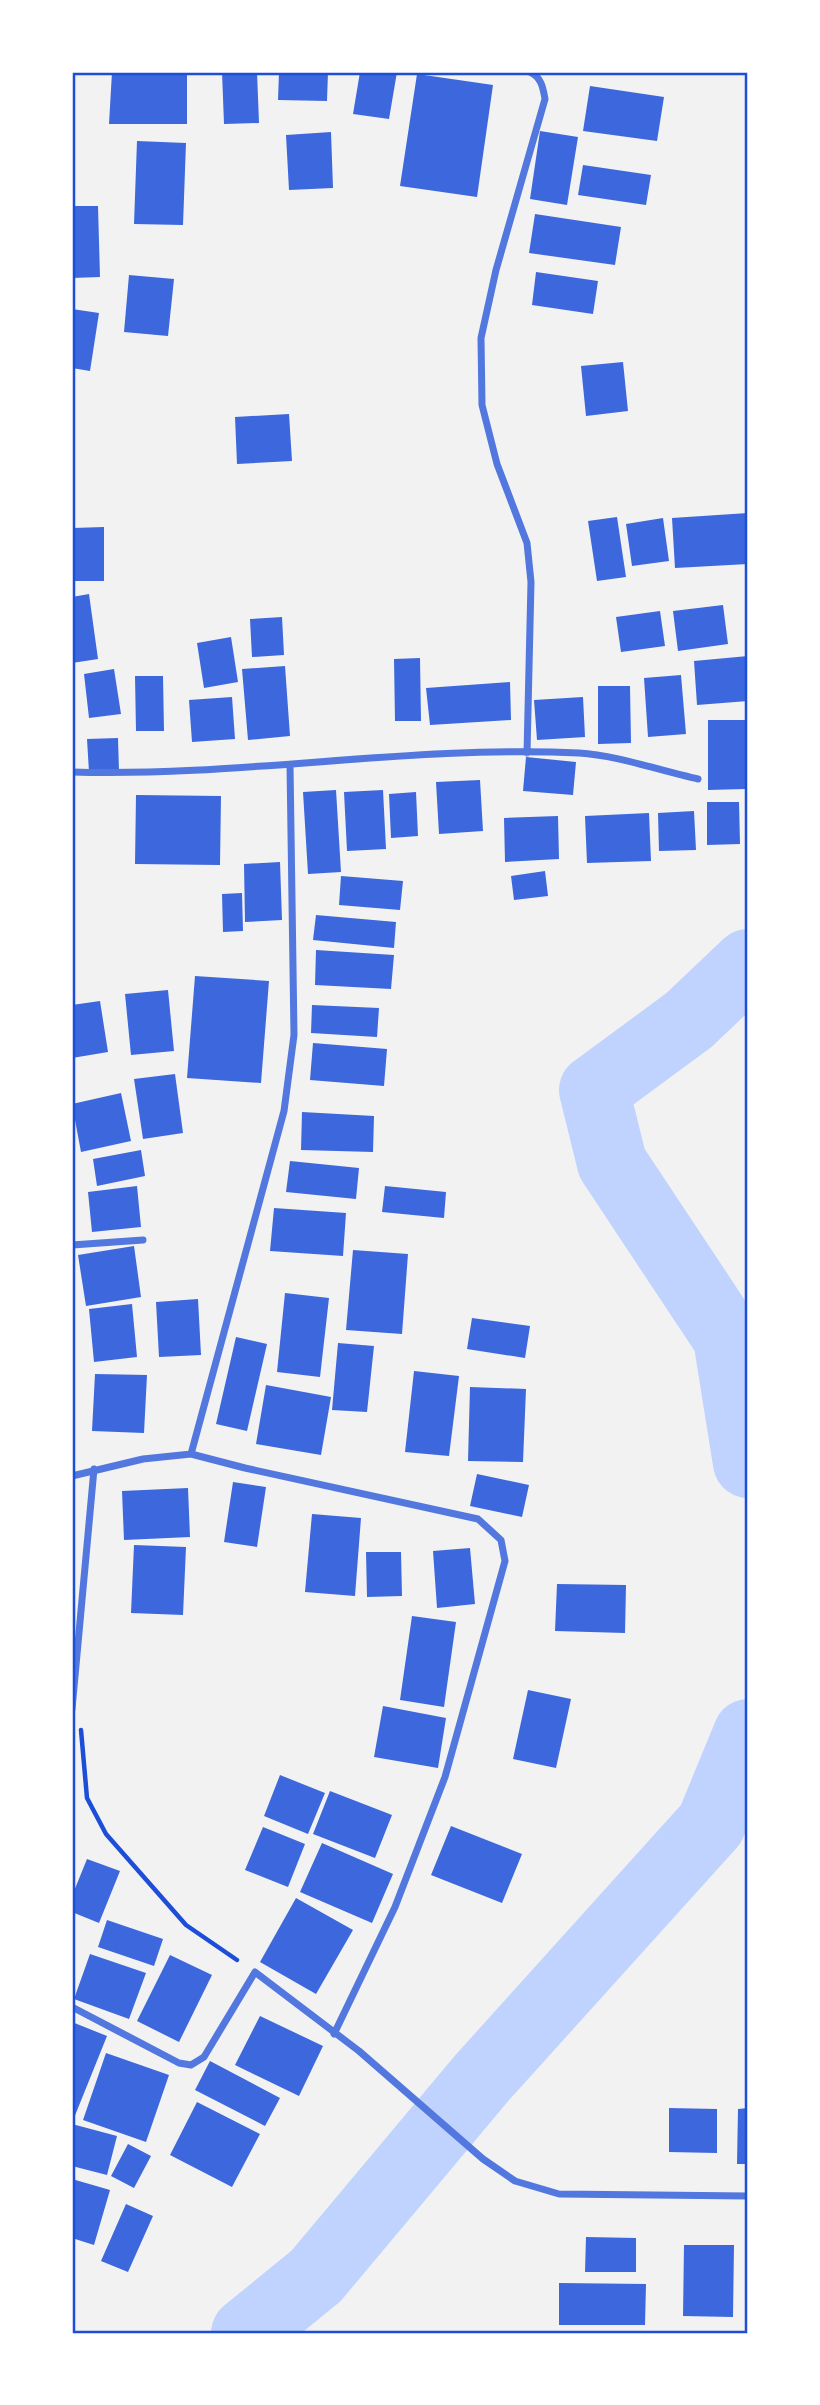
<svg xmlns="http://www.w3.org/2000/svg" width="820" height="2405" font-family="Montserrat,sans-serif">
<rect width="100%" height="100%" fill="#f2f2f2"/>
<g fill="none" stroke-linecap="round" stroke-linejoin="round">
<path stroke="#bfd3fe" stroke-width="70" d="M748 964 689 1020 594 1090 612 1163 728 1338 748 1463
M246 2333 316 2276 481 2079 711 1824 748 1734"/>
</g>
<path fill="#3d67dc" d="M112 72H187V124H109Z
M222 72H257L259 123 224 124Z
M279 72H328L327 101 278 100Z
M360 72H397L389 119 353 114Z
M417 74 493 85 477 197 400 186Z
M590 86 664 97 657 141 583 131Z
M540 131 578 137 567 205 530 199Z
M331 132 333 188 289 190 286 135Z
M137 141 186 143 183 225 134 224Z
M583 165 651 175 646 205 578 195Z
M72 206H98L100 277 72 278Z
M535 214 621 227 615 265 529 253Z
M536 272 598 281 593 314 532 305Z
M129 275 174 279 168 336 124 332Z
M72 309 99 313 90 371 72 368Z
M623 362 628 411 586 416 581 366Z
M289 414 292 461 237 464 235 417Z
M748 513V564L675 568 672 518Z
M617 517 626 577 597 581 588 521Z
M663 518 669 561 632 566 626 524Z
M104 527V581H72V528Z
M89 594 98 659 72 663V597Z
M723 605 728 644 678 651 673 611Z
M660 611 665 646 621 652 616 617Z
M282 617 284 655 252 657 250 619Z
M231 637 238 682 204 688 197 643Z
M748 656V701L697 705 694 661Z
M420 658 421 721H395L394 659Z
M285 666 290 736 248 740 242 669Z
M114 669 121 714 89 718 84 674Z
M681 675 686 734 648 737 644 678Z
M135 676H163L164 731H136Z
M510 682 511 720 430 725 426 688Z
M598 686H630L631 743 598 744Z
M232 697 235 739 192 742 189 700Z
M583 697 585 737 537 740 534 700Z
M708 720H745V789L708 790Z
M118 738 119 771 89 772 87 739Z
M526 757 576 762 573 795 523 791Z
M480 780 483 831 439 834 436 782Z
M336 790 341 872 308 874 303 792Z
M383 790 386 849 347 851 344 792Z
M416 792 418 836 391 838 389 794Z
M136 795 221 796 220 865 135 864Z
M707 802H739L740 844 707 845Z
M694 811 696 850 659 851 658 813Z
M649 813 651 861 587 863 585 816Z
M558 816 559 859 505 862 504 818Z
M280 862 282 920 245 922 244 864Z
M545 871 548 896 514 900 511 876Z
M341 876 403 881 400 910 339 905Z
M242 893 243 931 223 932 222 894Z
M316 915 396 922 394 948 313 940Z
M316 950 394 955 391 989 315 985Z
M195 976 269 981 261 1083 187 1078Z
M168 990 174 1051 131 1055 125 994Z
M100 1001 108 1052 72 1058V1005Z
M312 1005 379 1008 377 1037 311 1033Z
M313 1043 387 1049 384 1086 310 1080Z
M175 1074 183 1133 143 1139 134 1079Z
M121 1093 131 1141 81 1152 72 1104Z
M302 1112 374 1116 373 1152 301 1150Z
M141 1150 145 1176 97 1186 93 1159Z
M290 1161 359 1168 356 1199 286 1192Z
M137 1186 141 1227 92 1232 88 1192Z
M385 1186 446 1192 444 1218 382 1212Z
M274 1208 346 1213 343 1256 270 1251Z
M134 1246 141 1297 86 1306 78 1255Z
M353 1250 408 1254 402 1334 346 1330Z
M285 1293 329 1298 320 1377 277 1372Z
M198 1299 201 1355 159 1357 156 1302Z
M132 1304 137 1357 94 1362 89 1309Z
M472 1318 530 1326 525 1358 467 1349Z
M236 1337 267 1344 247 1431 216 1424Z
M338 1343 374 1346 367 1412 332 1410Z
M414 1371 459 1376 449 1456 405 1452Z
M95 1374 147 1375 144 1433 92 1431Z
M266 1385 331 1397 321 1455 256 1444Z
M470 1387 526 1389 523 1462 468 1461Z
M477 1474 529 1485 522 1517 470 1506Z
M233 1482 266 1487 257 1547 224 1542Z
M188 1488 190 1537 124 1540 122 1491Z
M312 1514 361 1518 355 1596 305 1592Z
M134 1545 186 1547 183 1615 131 1613Z
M470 1548 475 1604 437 1608 433 1551Z
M366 1552H401L402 1596 367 1597Z
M557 1584 626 1585 625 1633 555 1631Z
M412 1616 456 1622 444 1707 400 1700Z
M528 1690 571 1699 556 1768 513 1759Z
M383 1706 446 1718 438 1768 374 1757Z
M280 1775 325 1793 308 1834 264 1816Z
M330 1791 392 1815 375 1858 313 1834Z
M451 1826 522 1854 502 1903 431 1875Z
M263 1827 305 1844 288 1887 245 1870Z
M322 1843 393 1874 372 1923 300 1892Z
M87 1859 120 1871 99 1923 72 1912V1896Z
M296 1898 353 1930 316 1994 260 1962Z
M107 1920 163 1939 154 1966 98 1947Z
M90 1954 146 1973 129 2019 74 1999Z
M170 1955 212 1975 179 2042 137 2021Z
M260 2016 323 2046 299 2096 235 2065Z
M72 2022 107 2036 74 2118 72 2117Z
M106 2053 169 2075 146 2142 83 2120Z
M210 2061 280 2098 265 2126 195 2090Z
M197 2102 260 2134 232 2187 170 2155Z
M669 2108 717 2109V2153L669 2152Z
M748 2108V2164H737L738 2109Z
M72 2124 117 2136 107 2175 72 2166Z
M128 2144 151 2156 134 2188 111 2176Z
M72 2179 110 2190 94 2245 72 2238Z
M126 2204 153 2216 128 2272 101 2261Z
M586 2237 636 2238V2272H585Z
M684 2245H734L733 2317 683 2316Z
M559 2283 646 2284 645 2325H559Z"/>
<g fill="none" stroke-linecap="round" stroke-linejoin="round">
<path stroke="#1d4ed8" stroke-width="4.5" d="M81 1730 87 1798 106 1834 186 1925 237 1960"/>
<path stroke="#5277de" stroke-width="7" d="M527 753 531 582 527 543 497 464 482 405 481 338 496 270 545 99C543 87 541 77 530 72
M72 772C241 777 409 745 579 753 616 755 661 771 698 779
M72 1245 143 1240
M191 1454 284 1111 294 1035 290 765
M72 1476 143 1459 191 1454 245 1468 478 1519 501 1540 505 1561 445 1777 395 1907 334 2034
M72 1709 94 1469
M72 2007 179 2063 191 2065 204 2057 255 1972 359 2051 483 2159 515 2181 559 2194 748 2196"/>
</g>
<rect width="820" height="2405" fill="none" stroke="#ffffff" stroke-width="147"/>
<rect x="74" y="74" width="672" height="2258" fill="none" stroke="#1d4ed8" stroke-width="2.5"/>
</svg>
